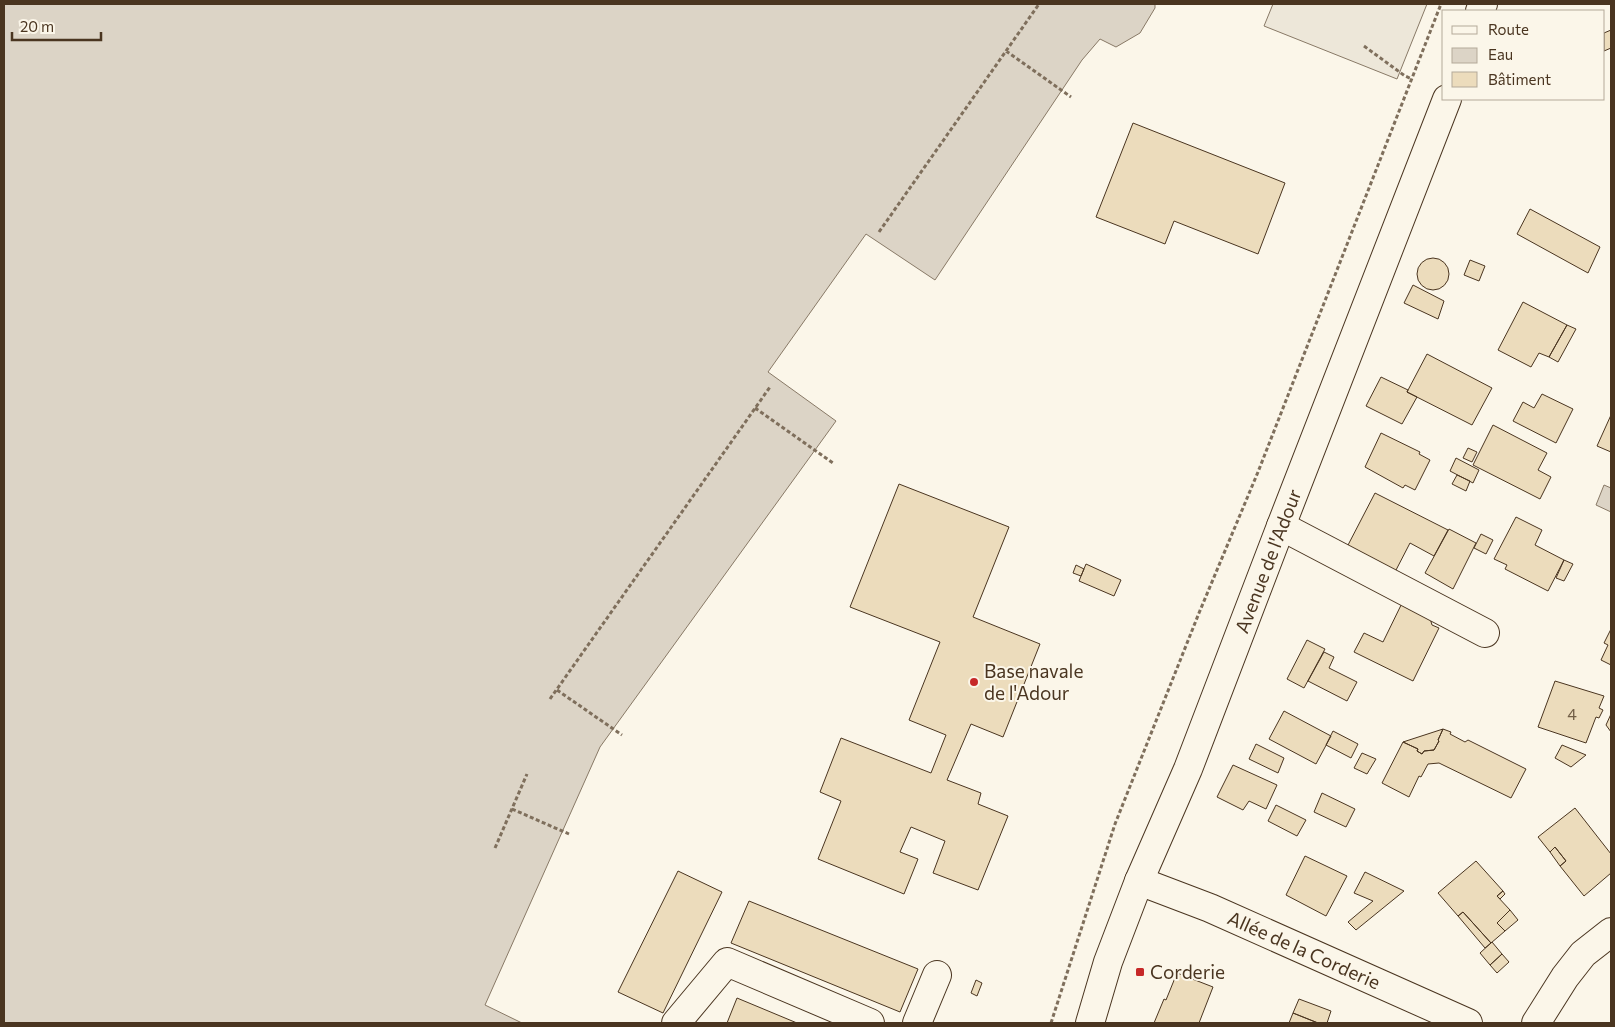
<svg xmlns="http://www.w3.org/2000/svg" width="1615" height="1027" font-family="Commissioner,sans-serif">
<rect width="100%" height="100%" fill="#fbf6e9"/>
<path fill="#ede7d9" stroke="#887966" d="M1273 4H1427L1397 79 1264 26Z"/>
<path fill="#dcd4c6" stroke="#887966" d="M4 4H1155V8L1140 33 1116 47 1100 39 1082 60 935 280 866 234 768 372 836 421 600 747 485 1005 522 1023H4Z
M1604 485 1611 488V512L1596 505Z"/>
<path fill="#ecdcbc" stroke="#4a3520" d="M1611 30V48L1604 51V33Z
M1133 123 1285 183 1258 254 1174 221 1165 244 1096 217Z
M1530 209 1600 247 1588 273 1517 234Z
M1417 274a16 16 0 1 1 32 0a16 16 0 1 1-32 0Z
M1470 260 1485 266 1479 281 1464 275Z
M1413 285 1444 301 1438 319 1404 303Z
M1523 302 1567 325 1549 357 1539 353 1531 367 1498 350Z
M1567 325 1576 329 1558 362 1549 357Z
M1427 354 1492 388 1472 425 1407 392Z
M1381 377 1408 390 1407 392 1417 397 1402 424 1366 406Z
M1542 394 1573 409 1556 443 1513 421 1523 402 1534 408Z
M1611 415V452L1597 446Z
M1493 425 1547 453 1538 470 1551 477 1540 499 1473 465Z
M1381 433 1420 452 1419 454 1430 460 1415 490 1405 485 1403 488 1365 467Z
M1468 448 1477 452 1472 462 1463 458Z
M1456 458 1479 470 1473 483 1450 471Z
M1457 475 1470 481 1466 491 1452 484Z
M899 484 1009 527 973 617 1040 644 1003 737 971 724 947 780 981 793 978 804 1008 816 978 890 933 873 945 841 911 827 900 852 918 859 904 894 818 859 841 801 820 792 841 738 931 773 946 735 909 720 940 642 850 607Z
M1375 493 1448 530 1434 556 1410 543 1395 572 1347 547Z
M1516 517 1542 530 1535 545 1564 560 1548 591 1505 569 1507 565 1494 559Z
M1449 529 1476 543 1453 589 1425 573Z
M1481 534 1493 540 1486 554 1474 548Z
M1564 560 1573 564 1564 581 1556 578Z
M1086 564 1121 580 1114 596 1079 581Z
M1076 565 1084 569 1081 576 1073 573Z
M1405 597 1427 608 1432 625 1439 628 1413 681 1354 652 1364 633 1383 642Z
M1611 629V665L1601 660 1608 645 1604 643Z
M1307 640 1325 649 1304 688 1287 679Z
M1324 652 1334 657 1329 668 1357 682 1347 701 1308 681Z
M1555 681 1604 696 1599 708 1603 710 1599 718 1596 717 1586 743 1538 727Z
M1284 711 1331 736 1316 764 1269 739Z
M1611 714V732L1606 725Z
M1443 729 1451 732 1450 734 1465 742 1468 740 1526 769 1511 798 1439 763 1428 764 1421 777 1419 776 1409 797 1382 783 1403 742 1418 749 1417 751 1422 754 1424 751 1434 750 1439 741 1438 740Z
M1443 729 1438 740 1439 741 1434 750 1424 751 1422 754 1417 751 1418 749 1403 742Z
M1333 731 1358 744 1351 758 1326 745Z
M1256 744 1284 758 1278 773 1249 759Z
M1562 745 1586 755 1571 767 1555 758Z
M1362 753 1376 759 1367 774 1354 768Z
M1233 765 1277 785 1266 809 1249 801 1243 810 1217 797Z
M1322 793 1355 809 1346 827 1314 812Z
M1276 805 1306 820 1297 836 1268 821Z
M1575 808 1611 854V873L1584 896 1560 866 1566 861 1555 847 1550 852 1538 837Z
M1555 847 1566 861 1560 866 1550 852Z
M1305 856 1347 876 1326 916 1286 895Z
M1476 861 1503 891 1497 896 1510 910 1497 923 1505 931 1491 943 1463 912 1458 916 1438 893Z
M678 871 722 892 663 1013 618 992Z
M1365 872 1404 891 1356 930 1348 922 1373 901 1354 893Z
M1503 891 1505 894 1500 899 1497 896Z
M749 901 918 969 900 1012 731 943Z
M1510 910 1518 920 1505 931 1497 923Z
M1463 912 1491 943 1485 948 1458 916Z
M1492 942 1502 954 1490 965 1480 953Z
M1502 954 1509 962 1497 973 1490 965Z
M1177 973 1213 987 1199 1023H1154L1164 999 1166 1000Z
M976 980 982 983 977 996 971 993Z
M737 998 797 1023H727Z
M1299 999 1331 1011 1327 1023H1318L1293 1013Z
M1293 1013 1318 1023H1289Z"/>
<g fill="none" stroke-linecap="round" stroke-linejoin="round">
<defs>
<path id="minor" d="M1281 526 1485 633
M1139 881 1210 908 1468 1023
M676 1023 727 962 870 1023
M917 1023 937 975
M1536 1023 1565 977 1583 954 1611 932"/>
<path id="major" d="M1480 11 1483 4
M1090 1023 1108 962 1139 881 1188 769 1281 526 1447 99"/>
</defs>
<use href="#minor" stroke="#4a3520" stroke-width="30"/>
<use href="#major" stroke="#4a3520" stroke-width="30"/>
<path stroke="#7f6f5c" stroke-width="3" stroke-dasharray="4 2.5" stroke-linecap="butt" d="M1364 46 1405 76 1412 79
M1006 51 1071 97
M879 232 1039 4
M755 408 833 463
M557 690 622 735
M550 699 770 387
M512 809 569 834
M495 848 527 774
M1051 1023 1115 824 1199 613 1258 472 1441 4"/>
<use href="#minor" stroke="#fbf6e9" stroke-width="28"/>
<use href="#major" stroke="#fbf6e9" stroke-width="28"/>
</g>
<g fill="#c62828" stroke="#fbf6e9" stroke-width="2">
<circle cx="974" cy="682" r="5"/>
<rect x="1135" y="967" width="10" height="10" rx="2.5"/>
</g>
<g text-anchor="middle" stroke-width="4" stroke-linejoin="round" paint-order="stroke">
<g font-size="16" fill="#725f47">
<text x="1572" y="720">4</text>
</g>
<g font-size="19" fill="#4a3520" stroke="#fbf6e9">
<text transform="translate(1268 561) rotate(-69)" y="7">Avenue de l'Adour</text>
<text transform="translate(1304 950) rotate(24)" y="7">Allée de la Corderie</text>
</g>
<g font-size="19" fill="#4a3520" stroke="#fbf6e9" text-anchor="start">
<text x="984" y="678">Base navale<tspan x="984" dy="22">de l'Adour</tspan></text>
<text x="1150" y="979">Corderie</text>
</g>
</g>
<rect width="1615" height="1027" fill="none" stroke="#4a3520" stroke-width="10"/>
<rect x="1442" y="10" width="162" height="90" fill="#fbf6e9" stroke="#b4a999"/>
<rect x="1452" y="26" width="25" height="8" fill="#fbf6e9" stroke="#b4a999"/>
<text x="1488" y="35" font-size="15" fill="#4a3520">Route</text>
<rect x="1452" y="48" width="25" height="15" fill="#dcd4c6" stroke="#b4a999"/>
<text x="1488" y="60" font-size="15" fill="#4a3520">Eau</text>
<rect x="1452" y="72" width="25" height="15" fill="#ecdcbc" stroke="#b4a999"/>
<text x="1488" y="85" font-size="15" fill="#4a3520">Bâtiment</text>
<path d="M12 32v8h89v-8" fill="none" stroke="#4a3520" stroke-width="2.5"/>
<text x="20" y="32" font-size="15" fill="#4a3520" stroke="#fbf6e9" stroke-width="4" paint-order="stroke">20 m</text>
</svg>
